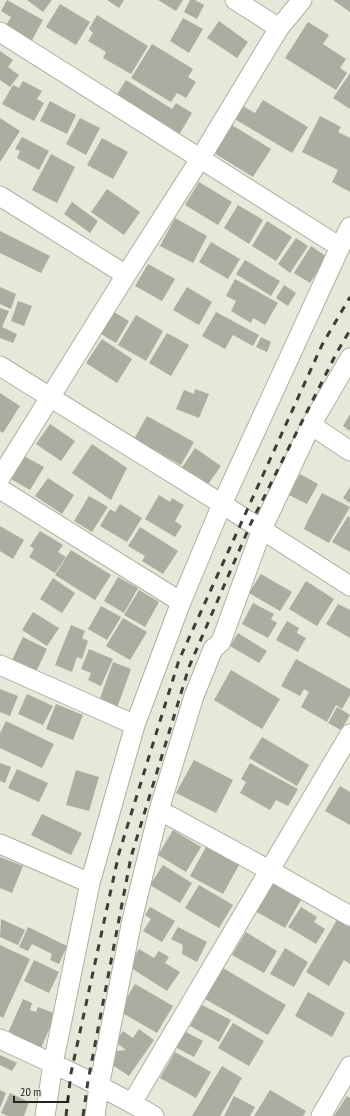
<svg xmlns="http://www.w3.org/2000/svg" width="350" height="1116" font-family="'PT Sans Narrow',sans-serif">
<rect width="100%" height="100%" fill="#e5e9da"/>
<path fill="#aaad9f" d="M7 0 43 20 31 42 5 27 11 17 1 11Z
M27 0H52L43 12Z
M107 0H124L119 8Z
M158 0H183L176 11Z
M190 0H195L204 5 197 19 184 12Z
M333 0H350V12Z
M60 4 90 22 76 45 46 27Z
M97 15 148 46 131 74 103 58 106 52 88 41 93 33 89 29Z
M183 18 203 29 189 53 170 41Z
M219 21 248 42 237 58 207 38Z
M308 22 329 35 323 44 346 59 340 68 347 73 336 90 285 58Z
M152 44 193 69 188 77 196 82 186 98 177 93 171 102 131 78Z
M0 51 13 60 8 67 19 75 10 87 0 80Z
M350 73V109L333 98Z
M126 80 172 109 176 103 192 113 177 138 114 99Z
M23 81 42 91 37 99 44 103 34 121 2 104 13 85 19 88Z
M263 100 308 127 292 153 233 118 241 105 255 113Z
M50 101 76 115 67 134 40 121Z
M320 116 341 127 338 132 350 138V192L332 182 338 170 302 152Z
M0 118 20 131 0 162Z
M80 118 100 128 86 155 66 144Z
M232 125 271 149 253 177 214 153Z
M22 137 49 151 39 170 17 158 20 151 15 149Z
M102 138 128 152 113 179 87 165Z
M51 154 75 167 57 203 32 190Z
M199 182 232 202 218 225 185 205Z
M107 189 140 212 124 235 91 212Z
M72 202 98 221 90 233 64 214Z
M238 205 263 220 249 244 224 228Z
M175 218 207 236 193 263 160 246Z
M267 221 292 237 276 261 252 246Z
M0 231 50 256 41 273 0 253Z
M296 238 308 246 290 273 278 264Z
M211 242 240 259 228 279 199 262Z
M311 246 327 257 310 283 294 273Z
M245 260 280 281 271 296 236 274Z
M148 264 175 279 162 301 135 286Z
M235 279 278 303 265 325 253 318 251 323 231 311 236 301 226 296Z
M284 285 296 293 288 306 276 298Z
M0 287 16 294 11 309 0 304Z
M187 287 212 302 199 325 173 310Z
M18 301 32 306 24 326 11 321Z
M0 308 9 311 2 327 17 334 13 343 0 338Z
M109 309 129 321 116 343 96 331Z
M216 312 259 335 253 346 233 335 225 349 202 336Z
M136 315 163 331 146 361 118 345Z
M167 333 189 345 171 376 149 363Z
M261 337 271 342 267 352 256 347Z
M102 339 132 359 117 383 86 363Z
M195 389 209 394 199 418 176 409 184 390 194 394Z
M0 393 20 406 3 433 0 431Z
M350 414V431L343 426Z
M147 416 194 442 181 465 134 439Z
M50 424 75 441 61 461 36 444Z
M92 444 127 468 111 500 72 473Z
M195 448 221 466 206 487 181 469Z
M24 456 44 467 30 490 11 479Z
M300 474 318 484 307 504 289 495Z
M48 478 74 495 62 514 35 496Z
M350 487V503L343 498Z
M322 493 350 507 329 543 304 529 307 522Z
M159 495 170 502 172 498 184 505 175 521 182 526 175 537 145 519Z
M89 496 108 507 92 532 74 521Z
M120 504 142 518 127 542 100 526 110 509 115 512Z
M348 516 350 518V552L332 542Z
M0 526 24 540 13 559 0 551Z
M140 527 178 551 163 574 142 561 145 556 128 546Z
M40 531 63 545 58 552 66 557 55 573 29 557 34 549 30 546Z
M71 550 111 575 95 600 55 575Z
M261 574 292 592 280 611 249 593Z
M118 577 138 588 124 613 104 601Z
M53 578 75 593 62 613 40 599Z
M306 581 334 599 317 626 289 609Z
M139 590 159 602 145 627 124 615Z
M253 603 274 614 271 619 277 623 268 638 242 624Z
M338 604 350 610V638L326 624Z
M101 606 121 617 107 640 88 629Z
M33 612 59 628 47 646 22 630Z
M123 618 147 632 130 660 106 646Z
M287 621 299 628 297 633 306 638 298 652 276 640Z
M71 625 85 631 82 638 88 641 82 659 77 657 72 672 55 665Z
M238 633 267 651 259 663 230 646Z
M23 637 47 649 36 672 12 660Z
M89 649 113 659 101 686 88 680 91 673 81 669Z
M296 659 350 689V695L342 709 336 705 327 722 301 707 309 692 304 689 300 696 281 686Z
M113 662 131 669 117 708 99 701Z
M231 670 280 699 262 729 214 700Z
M0 689 18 696 10 716 0 712Z
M27 694 53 706 43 725 18 714Z
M56 704 83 715 73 740 46 729Z
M337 707 350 715 341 730 328 723Z
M6 721 54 744 42 768 0 748V733Z
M262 737 309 765 297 786 249 758Z
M194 760 233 780 216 813 176 793Z
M0 763 11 767 5 783 0 781Z
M250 763 298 789 288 806 276 800 270 810 240 793 246 782 241 779Z
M17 769 48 783 39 802 8 788Z
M76 770 99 777 89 811 66 805Z
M340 786 350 792V825L325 811Z
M42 814 82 833 71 855 31 835Z
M173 830 201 847 186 872 158 855Z
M206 847 239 865 223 894 190 876Z
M0 857 23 866 12 893 0 888Z
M163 865 192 883 180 903 150 885Z
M272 883 301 900 285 928 255 911Z
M199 885 233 905 219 928 185 908Z
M150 907 175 921 162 942 143 931 151 919 145 915Z
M301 907 317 917 314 922 325 929 316 944 288 927Z
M1 919 25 930 18 945 0 937Z
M337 920 350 927V964L344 960 329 986 306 972Z
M28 927 67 946 59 964 50 960 52 954 32 944 28 951 19 947Z
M178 927 207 942 197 962 182 954 183 945 171 939Z
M246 932 277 951 264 973 232 955Z
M0 945 30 959 3 1018 0 1016Z
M285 948 308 962 294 987 270 974Z
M139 949 154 958 159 951 169 957 165 963 180 972 167 991 128 966Z
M34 960 59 972 49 993 24 981Z
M223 968 286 1005 268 1035 205 999Z
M135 984 173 1006 157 1033 119 1011Z
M308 992 345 1013 332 1037 295 1016Z
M23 999 32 1003 30 1010 36 1012 38 1007 56 1014 41 1048 8 1033Z
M202 1005 231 1020 219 1042 190 1026Z
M233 1023 264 1041 249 1066 218 1048Z
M139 1029 154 1040 129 1076 108 1062 116 1051 126 1050 115 1042 123 1031 133 1038Z
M184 1031 203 1041 194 1057 175 1047Z
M175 1052 211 1072 196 1098 160 1078Z
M0 1055 17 1063 12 1071 0 1065Z
M222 1066 242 1078 220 1116H192Z
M0 1090 6 1093 0 1108Z
M270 1090 306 1111 303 1116H254Z
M10 1093 29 1102 24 1116H8L1 1113Z
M234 1096 255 1107 250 1116H224Z
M347 1096 350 1098V1116H334Z"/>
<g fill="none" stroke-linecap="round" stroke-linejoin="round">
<defs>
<path id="street" d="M235 0 279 28
M0 32 340 247
M0 196 126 275
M0 366 222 504 350 586
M311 425 350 451
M0 478 126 275 200 159 279 28 302 0
M0 489 181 602
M0 665 135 725
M159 810 269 870 350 916
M0 844 90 883
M0 1039C52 1063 105 1087 154 1116
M132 1103 350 734
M45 1116 53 1064 90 883 135 725 181 602 222 504 340 247 350 227
M95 1116 99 1087 132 920 159 810 194 696 213 649 221 642 262 529 311 425 350 358
M321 1116 350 1066"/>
</defs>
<use href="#street" stroke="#adb0a2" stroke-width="21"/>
<use href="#street" stroke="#fff" stroke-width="19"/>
<path stroke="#3d3e37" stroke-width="3" stroke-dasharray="7 7" stroke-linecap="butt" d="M66 1116 71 1073 119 853 179 660 322 345 350 297
M83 1116 88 1081 131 857 189 667 251 523 336 354 350 330"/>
</g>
<path d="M14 1096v6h54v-6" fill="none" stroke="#22231d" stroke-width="2"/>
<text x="20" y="1096" font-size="12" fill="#22231d" stroke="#e5e9da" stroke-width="3" paint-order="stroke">20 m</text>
</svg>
